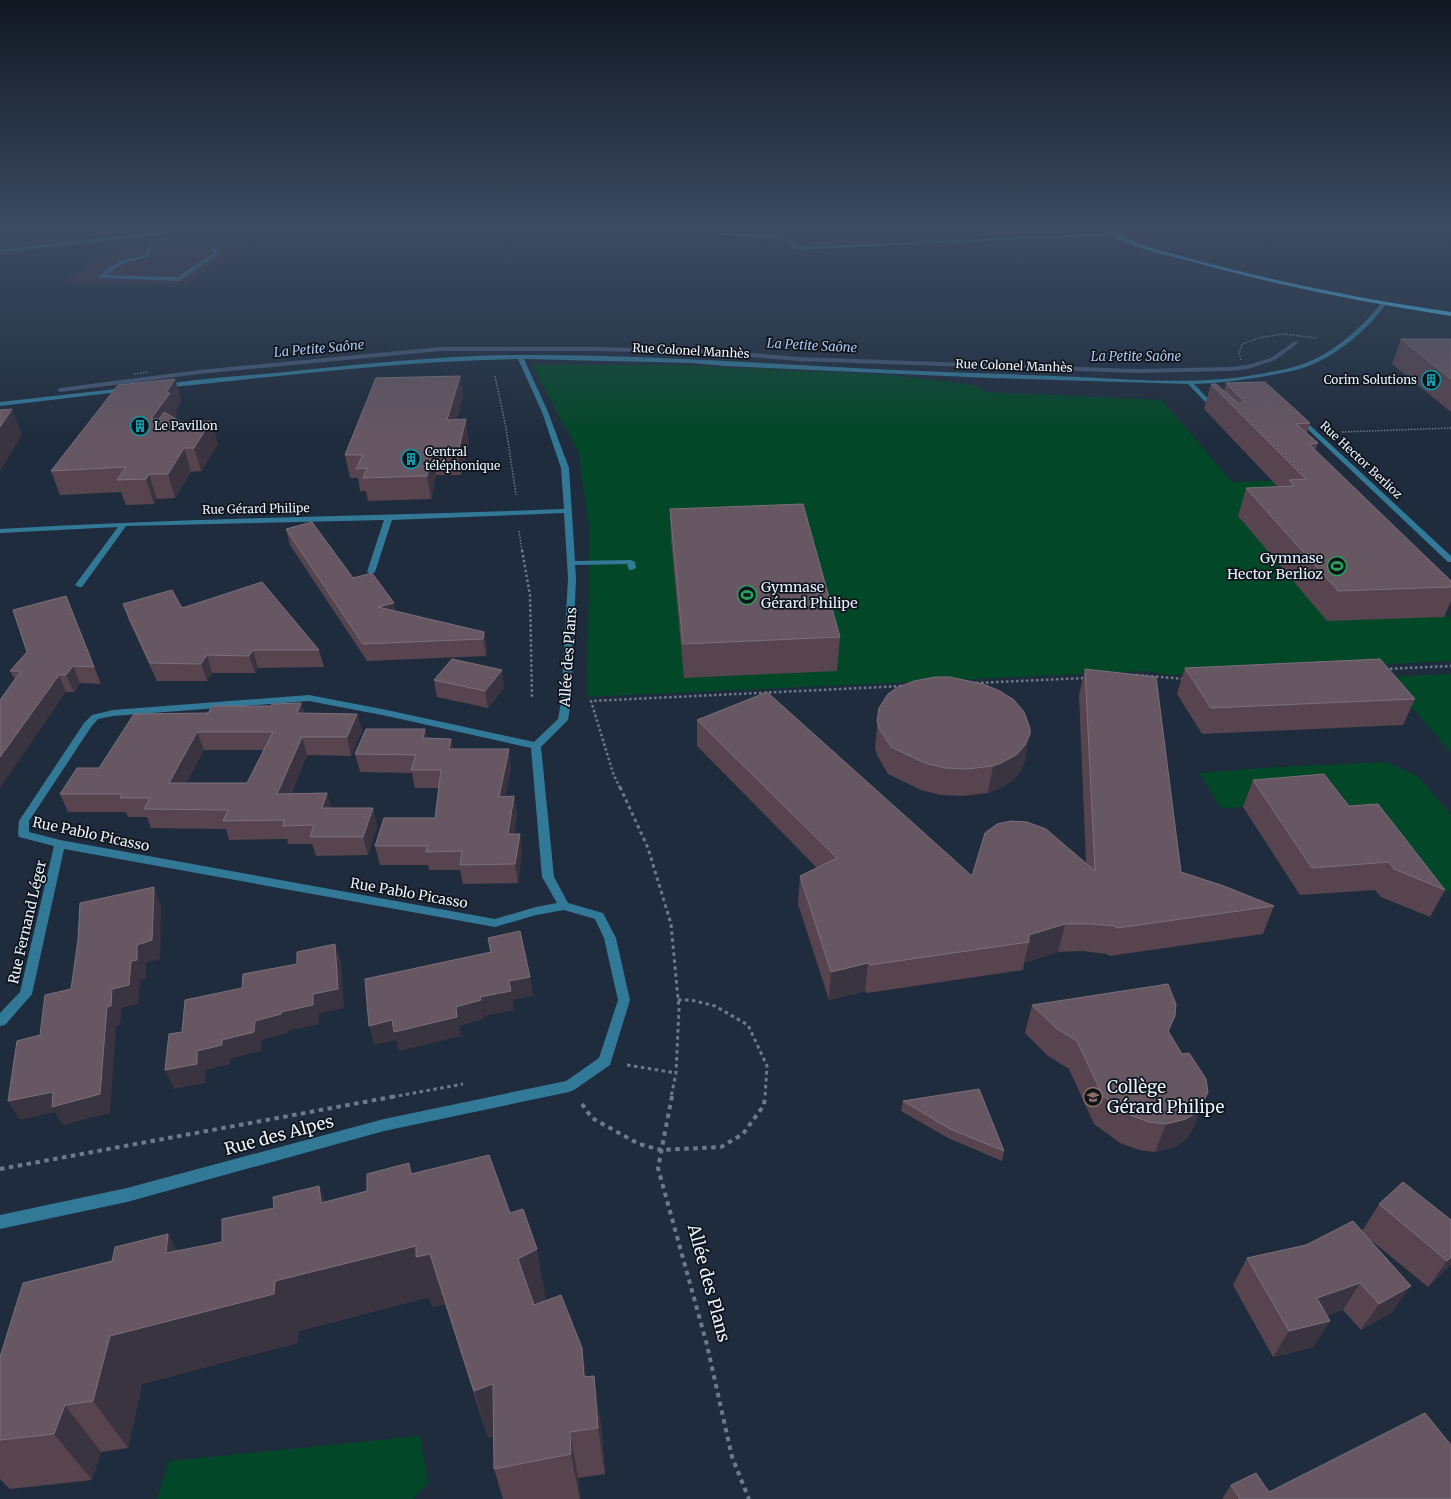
<svg xmlns="http://www.w3.org/2000/svg" width="1451" height="1499" font-family="Merriweather,serif">
<rect width="100%" height="100%" fill="#1f2c3d"/>
<path fill="#372f3f" d="M26 229H287L259 231 186 285 63 282 134 238 10 253 0 258V236Z
M533 229H1090L1093 233 813 246 772 239Z"/>
<path fill="#034729" d="M532 365H674L893 375 974 385 986 392 1162 400 1232 482 1309 479 1451 619V661L1169 675 1147 671 587 697 590 531 578 451Z
M1451 674V753L1386 677Z
M1386 762 1418 776 1451 815V891L1415 897 1243 807 1221 808 1199 773 1262 768Z
M420 1436 428 1483 413 1499H157L169 1461Z"/>
<g fill="none" stroke-linecap="round" stroke-linejoin="round">
<path fill="#475875" fill-rule="evenodd" d="M1295 341 1297 342V344L1275 360 1248 369 1230 371 1136 373 800 361 714 354 596 351H441L199 374 60 392 57 390 60 388 199 370 441 347H596L714 350 800 357 1136 369 1230 367 1247 365 1271 358Z"/>
<path stroke="#6e7a88" stroke-width="1.5" stroke-dasharray="1.5 1.5" stroke-linecap="butt" d="M1241 360 1239 353 1242 344 1259 338 1283 334 1317 338
M134 374 149 372
M495 376 506 428 516 495
M1342 432 1451 428
M519 531 522 551"/>
<path stroke="#6e7a88" stroke-width="2.5" stroke-dasharray="2.5 2.5" stroke-linecap="butt" d="M522 550 530 595 532 698
M1385 669 1451 666
M1136 675 1185 679
M976 683 1085 678
M620 788 613 773 591 701 903 686"/>
<path stroke="#6e7a88" stroke-width="3" stroke-dasharray="3.5 3.5" stroke-linecap="butt" d="M620 787 648 848 671 924 679 1009 676 1073 671 1097
M678 1000H691L715 1006 748 1025 767 1066 765 1097
M627 1065 676 1073
M392 1097 463 1084"/>
<path stroke="#6e7a88" stroke-width="4" stroke-dasharray="4.5 4.5" stroke-linecap="butt" d="M672 1096 658 1168 707 1345 732 1457 749 1499
M582 1104 592 1118 639 1144 661 1150 721 1147 743 1134 764 1105 765 1096
M0 1169 397 1096"/>
<path fill="#327998" fill-rule="evenodd" d="M10 229V230L0 232V230Z
M191 229H212L0 252V250L91 239Z
M580 229H630L771 235 791 240 797 247 1112 233 1114 234 1112 235 795 250 788 242 771 237Z
M1415 229H1424L1431 232 1429 233Z
M150 246 152 247 149 257 124 263 106 275 178 277 214 253 212 250H216L220 253 179 281 101 278 98 276 120 261 145 255 148 247Z
M1381 303 1386 304C1368 329 1340 353 1311 365 1302 369 1291 371 1282 373 1253 379 1224 383 1194 384L1217 408 1218 409 1215 411 1213 410 1188 384 990 378 725 366 692 363 524 359 548 412 569 468 575 561 631 560 635 562 636 568 632 570H629L627 564 575 565 576 578 571 702 568 720 541 747 554 877 568 903 603 913 616 938 630 1000 610 1065 574 1090 569 1092 384 1131 127 1202 0 1229V1215L127 1188 384 1119 566 1081 599 1058 618 1000 604 938 595 919 564 910 536 915 495 927 64 849 32 994 5 1025 0 1026V1013L20 992 54 846 19 837 18 834 19 821 84 723 92 715 113 710 309 695 387 710 534 742 558 719 561 702 568 578 564 513 392 520 375 572 371 574 367 572 384 520 126 526 82 587H79L75 585 118 527 0 533V529C188 518 376 516 564 509L561 468 542 412 518 359C399 361 281 376 163 388L160 386 161 385C202 378 244 376 285 372 362 364 439 356 516 355 635 354 754 363 873 369 942 372 1011 374 1079 377 1140 380 1201 385 1260 374 1274 371 1290 369 1303 364 1331 355 1364 326 1381 303ZM309 701 387 716 531 748 542 877 557 903 536 907 495 919 60 840 29 832V821L91 727 98 719 113 716Z
M125 388 128 390 127 391 0 406V402Z
M1297 417H1301L1451 556V562H1448L1297 419Z"/>
<path fill="#4ac4f7" fill-rule="evenodd" d="M1102 229C1114 229 1127 239 1138 243 1158 251 1179 255 1199 261 1282 283 1366 300 1451 312V316C1362 302 1274 285 1187 260 1159 253 1126 247 1102 229Z"/>
</g>
<path fill="#57444f" fill-rule="evenodd" d="M1268 229H1404L1401 237 1273 231Z
M1401 339H1451V412L1392 364Z
M460 376 463 397 456 420 469 441 461 475H436L431 499 368 501 366 491H360L358 478H350L345 455Z
M175 379 181 401 175 411 177 415 175 418 181 422 211 421 218 444 201 471 191 472 175 498 157 499 154 504 126 505 121 492 60 495 51 471Z
M1226 383 1310 423 1307 433 1318 443 1315 450 1451 581V601L1444 617 1327 621 1238 516 1246 488 1278 487 1204 409 1211 384 1224 391Z
M670 509 840 637 837 671 684 678 671 540Z
M286 529 353 578 396 611 484 632 487 649 486 656 367 661 290 545Z
M66 596 101 684 80 683 74 692H66L15 680 10 671 27 652Z
M123 604 182 608 319 650 324 667 258 668 255 673H212L207 681H157L129 621Z
M1185 668 1415 699 1403 725 1202 734 1177 694Z
M1085 669 1181 872 1274 906 1263 934 1109 956 1107 954 1083 951 1058 952 1024 963 1023 970 867 993 865 991 829 1000 798 904 800 876 817 868 697 746V720L972 876 1086 863 1079 695Z
M434 680 504 688 488 708 437 697Z
M301 703 304 713 357 714 362 731 351 756 307 755 291 794 327 793 331 808H373L377 826 368 855 316 856 312 844H288L287 839 229 840 226 829 151 828 147 817H128L126 812H68L60 794 99 768 208 713ZM204 750H264L247 783H186Z
M879 708 1025 761 1020 772 1011 782 996 790 988 793 963 796 941 795 921 790 888 774 877 755 875 748Z
M427 738 451 739 453 749 511 767 505 797 514 796 517 815 514 834 522 852 518 883 463 884 460 870H429L428 865H380L375 846 435 818 439 788H415L412 773 360 772 355 754Z
M1253 780 1349 806 1445 890 1430 917 1381 897 1375 890 1300 895 1243 807Z
M1032 1005 1169 1032 1193 1129 1185 1140 1175 1147 1155 1152 1139 1150 1120 1143 1094 1124 1069 1069 1048 1056 1025 1033Z
M903 1101 1004 1151 1002 1161 948 1138 901 1111Z
M412 1173 510 1213 546 1299 539 1303 582 1348 586 1377 601 1423 605 1474 578 1478 580 1499H503L494 1469V1436L488 1438 445 1304 432 1307 429 1297 299 1331 297 1343 142 1384 128 1448 101 1452 92 1480 10 1489 0 1479V1357L168 1234 177 1251 222 1242 274 1208 319 1186 325 1202 367 1191Z
M1379 1204 1451 1264 1428 1287 1366 1236 1392 1312 1361 1330 1343 1310 1327 1315 1330 1321 1313 1347 1273 1357 1233 1285 1247 1258 1306 1245 1362 1231Z
M1231 1485 1269 1492 1451 1499H1222Z"/>
<path fill="#3a3340" d="M460 376 463 397 450 442 447 420Z
M175 379 181 401 175 411 177 415 158 442 151 419 166 393Z
M12 409 22 435 0 471V427Z
M466 419 469 441 461 475 458 452Z
M211 421 218 444 201 471 194 448Z
M184 448 191 472 175 498 168 474Z
M432 453 436 475 431 499 427 476Z
M149 474 157 499 154 504 146 479Z
M394 603 398 620 378 607Z
M484 632 487 649 486 656 483 639Z
M253 650 258 668 255 673 249 656Z
M207 655 212 673 207 681 201 664Z
M73 666 80 683 74 692 66 675Z
M502 670 504 688 488 708 485 691Z
M59 675 66 692 0 788V757Z
M301 703 306 721 297 713Z
M357 714 362 731 351 756 347 737Z
M425 729 429 746 423 738Z
M197 732 204 750 176 801 169 783Z
M1030 734 1025 761 1020 772 1011 782 996 790 988 793 993 766Z
M302 737 307 755 282 813 277 794Z
M451 739 454 756 449 749Z
M509 749 511 767 502 815 499 797Z
M327 793 332 812 322 808Z
M514 796 517 815 511 852 508 834Z
M373 808 377 826 368 855 363 837Z
M520 834 522 852 518 883 515 864Z
M154 887 161 906 160 959 146 963V979L140 980 138 1004 122 1008 120 1025 116 1026 110 1113 63 1125 55 1112 20 1120 8 1101 107 1007 112 989 131 961 137 945Z
M1065 924 1058 952 1024 963 1029 942V935Z
M335 944 341 963 344 1008 319 1013V1024L288 1031V1033L262 1040 261 1051 230 1059V1064L206 1070 205 1083 174 1089 165 1070 197 1051 222 1040 255 1021 281 1012 313 994Z
M868 963 865 991 829 1000 831 972Z
M530 977 533 996 513 1000 514 1010 484 1016 480 997 509 981Z
M481 1000 484 1019 460 1026 461 1036 399 1051 396 1040 374 1045 369 1026 392 1020 456 1007Z
M1175 1016 1165 1044 1168 1031Z
M1204 1101 1193 1129 1185 1140 1175 1147 1155 1152 1166 1124Z
M409 1163 424 1214 411 1174Z
M319 1186 338 1237 321 1203Z
M168 1234 196 1285 166 1253Z
M416 1246 430 1254 445 1304 432 1307 429 1297 299 1331 297 1343 142 1384 128 1448 93 1401 110 1336 275 1281Z
M537 1249 546 1299 529 1309 518 1259Z
M1451 1257V1264L1428 1287 1447 1261Z
M1360 1283 1343 1310 1301 1324 1317 1298Z
M1411 1286 1392 1312 1361 1330 1379 1304Z
M1330 1321 1313 1347 1273 1357 1289 1331Z
M582 1348 589 1396 584 1377Z
M594 1376 601 1423 605 1474 598 1428Z
M493 1384 506 1431 488 1438 474 1391Z
M65 1405 101 1452 92 1480 54 1434Z
M570 1432 578 1478 580 1499 571 1454Z"/>
<path fill="#675762" stroke="#7b6f7a" fill-rule="evenodd" d="M1401 339H1451V379Z
M460 376 447 420 466 419 458 452 432 453 427 476 363 478 367 468 356 469 363 455H345L376 378Z
M175 379 166 393H170L151 419H159L164 412 181 422 211 421 194 448H184L168 474H149L146 479 117 480 126 467 51 471 118 385Z
M1265 382 1310 423 1296 424 1318 443 1309 444 1451 581V587L1338 591 1246 488 1294 486 1289 480 1306 479 1211 384H1216L1239 404 1243 402V400L1226 383Z
M12 409 0 427V410Z
M803 504 840 637 683 644 670 509Z
M312 522 353 578 372 573 394 603 378 607 484 632 483 639 363 644 286 529Z
M262 582 319 650H253L249 656 207 655 201 664 150 663 123 604 172 590 182 608Z
M66 596 94 667 73 666 66 675H59L0 757V700L21 671H10L27 652 13 610Z
M452 659 502 670 485 691 434 680Z
M1380 659 1415 699 1211 708 1185 668Z
M1085 669 1156 677 1181 872 1224 886 1274 906 1117 928 1115 926 1091 924H1065L1029 935V942L870 965 868 963 831 972 800 876 837 858 697 720 767 692 972 876 985 833 997 824 1011 821 1027 822 1046 829 1095 871Z
M935 677H950L983 684 1000 691 1014 700 1024 712 1030 728V734L1025 745 1016 755 1001 763 993 766 967 769 945 768 925 763 891 747 879 728 877 721 879 708 888 694 898 687 914 681Z
M301 703 297 713 357 714 347 737H302L277 794 327 793 322 808H373L363 837H310L314 825 283 826 284 820 223 821 228 810 144 809 150 798H120L122 794H60L77 768H99L134 714 208 713 207 715 212 706H271L272 704ZM197 732H273L247 783H169Z
M366 729H425L423 738 451 739 449 749H509L499 797 514 796 508 834H520L515 864 460 865 462 851 426 852 427 846H375L384 818H435L441 770H411L416 755 355 754Z
M1324 774 1349 806 1378 804 1445 890 1394 869 1389 862 1312 868 1253 780Z
M154 887 152 940 137 945V960L131 961 129 985 112 989 111 1006 107 1007 100 1094 52 1107 53 1092 8 1101 17 1041 40 1035 45 995 71 989 78 940 80 903Z
M520 931 530 977 509 981 511 991 480 997 481 1000 456 1007 457 1017 394 1032 392 1020 369 1026 365 979 491 952 488 938Z
M335 944 338 989 313 994V1005L281 1012V1014L255 1021 254 1032 222 1040V1045L197 1051V1064L165 1070 169 1034 182 1032 185 1000 242 988 243 974 297 964V952Z
M1168 984 1176 1004 1175 1016 1168 1031 1182 1054 1189 1053 1206 1079 1208 1092 1204 1101 1197 1112 1186 1119 1166 1124 1149 1122 1130 1115 1103 1096 1077 1041 1056 1028 1032 1005Z
M979 1089 1004 1151 950 1129 903 1101Z
M489 1155 510 1213 523 1209 537 1249 518 1259 534 1305 561 1295 582 1348 584 1377 594 1376 598 1428 570 1432 571 1454 494 1469 493 1384 474 1391 430 1254 416 1257V1246L275 1281 274 1294 110 1336 93 1401 65 1405 54 1434 0 1440V1357L23 1283 112 1261 115 1247 168 1234 166 1253 222 1242V1219L274 1208 273 1197 319 1186 321 1203 367 1191V1174L409 1163 411 1174Z
M1403 1182 1451 1220V1257L1447 1261 1379 1204Z
M1353 1221 1411 1286 1379 1304 1360 1283 1317 1298 1330 1321 1289 1331 1247 1258 1306 1245Z
M1425 1413 1451 1445V1499H1240L1231 1485 1256 1473 1269 1492Z"/>
<linearGradient id="sky" x2="0" y2="1"><stop stop-color="#111822"/><stop offset="0.52" stop-color="#3c4b62"/><stop offset="1" stop-color="#3c4b62" stop-opacity="0"/></linearGradient>
<rect width="1451" height="439" fill="url(#sky)"/>
<defs>
<symbol id="building-ring" viewBox="-11 -11 22 22"><circle r="9.5" fill="#0e141c" stroke="#0f9aa8" stroke-width="1.5"/><path d="M-4-6H4V6H1V3H-1V6H-4ZM-2.5-4.3h1.7v1.8h-1.7ZM.8-4.3h1.7v1.8H.8ZM-2.5-1h1.7V.8h-1.7ZM.8-1h1.7V.8H.8Z" fill="#0f9aa8"/></symbol>
<symbol id="stadium-ring" viewBox="-11 -11 22 22"><circle r="9.5" fill="#0e141c" stroke="#2e9e5b" stroke-width="1.5"/><path d="M0-5a6.5 5 0 1 0 0 10a6.5 5 0 1 0 0-10ZM-3.5-1.8h7v3.6h-7Z" fill="#2e9e5b"/></symbol>
<symbol id="school-ring" viewBox="-11 -11 22 22"><circle r="9.5" fill="#0e141c" stroke="#8d6e63" stroke-width="1.5"/><path d="M0-5L7-2L0 1L-7-2ZM-4 1L0 2.5L4 1V4Q0 6-4 4Z" fill="#8d6e63"/></symbol>
</defs>
<g fill-rule="evenodd">
<use href="#building-ring" x="1420" y="369" width="22" height="22"/>
<use href="#building-ring" x="129" y="415" width="22" height="22"/>
<use href="#building-ring" x="400" y="448" width="22" height="22"/>
<use href="#stadium-ring" x="1326" y="555" width="22" height="22"/>
<use href="#stadium-ring" x="736" y="584" width="22" height="22"/>
<use href="#school-ring" x="1082" y="1086" width="22" height="22"/>
</g>
<g text-anchor="middle" stroke-width="3.5" stroke-linejoin="round" paint-order="stroke">
<g font-size="12" fill="#e9f2fd" stroke="#0e141c">
<text transform="translate(691 351) rotate(3)" y="4">Rue Colonel Manhès</text>
<text transform="translate(1014 366) rotate(2)" y="4">Rue Colonel Manhès</text>
<text transform="translate(1361 460) rotate(43)" y="4">Rue Hector Berlioz</text>
<text transform="translate(256 509) rotate(-1)" y="4">Rue Gérard Philipe</text>
</g>
<g font-size="12" fill="#e9f2fd" stroke="#0e141c" text-anchor="start">
<text x="1417" y="384" text-anchor="end">Corim Solutions</text>
<text x="154" y="430">Le Pavillon</text>
<text x="425" y="456">Central<tspan x="425" dy="14">téléphonique</tspan></text>
</g>
<g font-size="13" font-style="italic" fill="#adc7ef" stroke="#0e141c">
<text transform="translate(812 345) rotate(3)" y="5">La Petite Saône</text>
<text transform="translate(319 348) rotate(-5)" y="5">La Petite Saône</text>
<text x="1136" y="361">La Petite Saône</text>
</g>
<g font-size="14" fill="#e9f2fd" stroke="#0e141c" text-anchor="end">
<text x="1323" y="563">Gymnase<tspan x="1323" dy="16">Hector Berlioz</tspan></text>
<text x="761" y="592" text-anchor="start">Gymnase<tspan x="761" dy="16">Gérard Philipe</tspan></text>
</g>
<g font-size="14" fill="#e9f2fd" stroke="#0e141c">
<text transform="translate(568 657) rotate(-86)" y="5">Allée des Plans</text>
<text transform="translate(91 834) rotate(12)" y="5">Rue Pablo Picasso</text>
<text transform="translate(409 893) rotate(10)" y="5">Rue Pablo Picasso</text>
<text transform="translate(27 922) rotate(-77)" y="5">Rue Fernand Léger</text>
</g>
<g font-size="17" fill="#e9f2fd" stroke="#0e141c" text-anchor="start">
<text x="1107" y="1093">Collège<tspan x="1107" dy="20">Gérard Philipe</tspan></text>
</g>
<g font-size="17" fill="#e9f2fd" stroke="#0e141c">
<text transform="translate(279 1135) rotate(-15)" y="6">Rue des Alpes</text>
<text transform="translate(709 1283) rotate(75)" y="6">Allée des Plans</text>
</g>
</g>
</svg>
